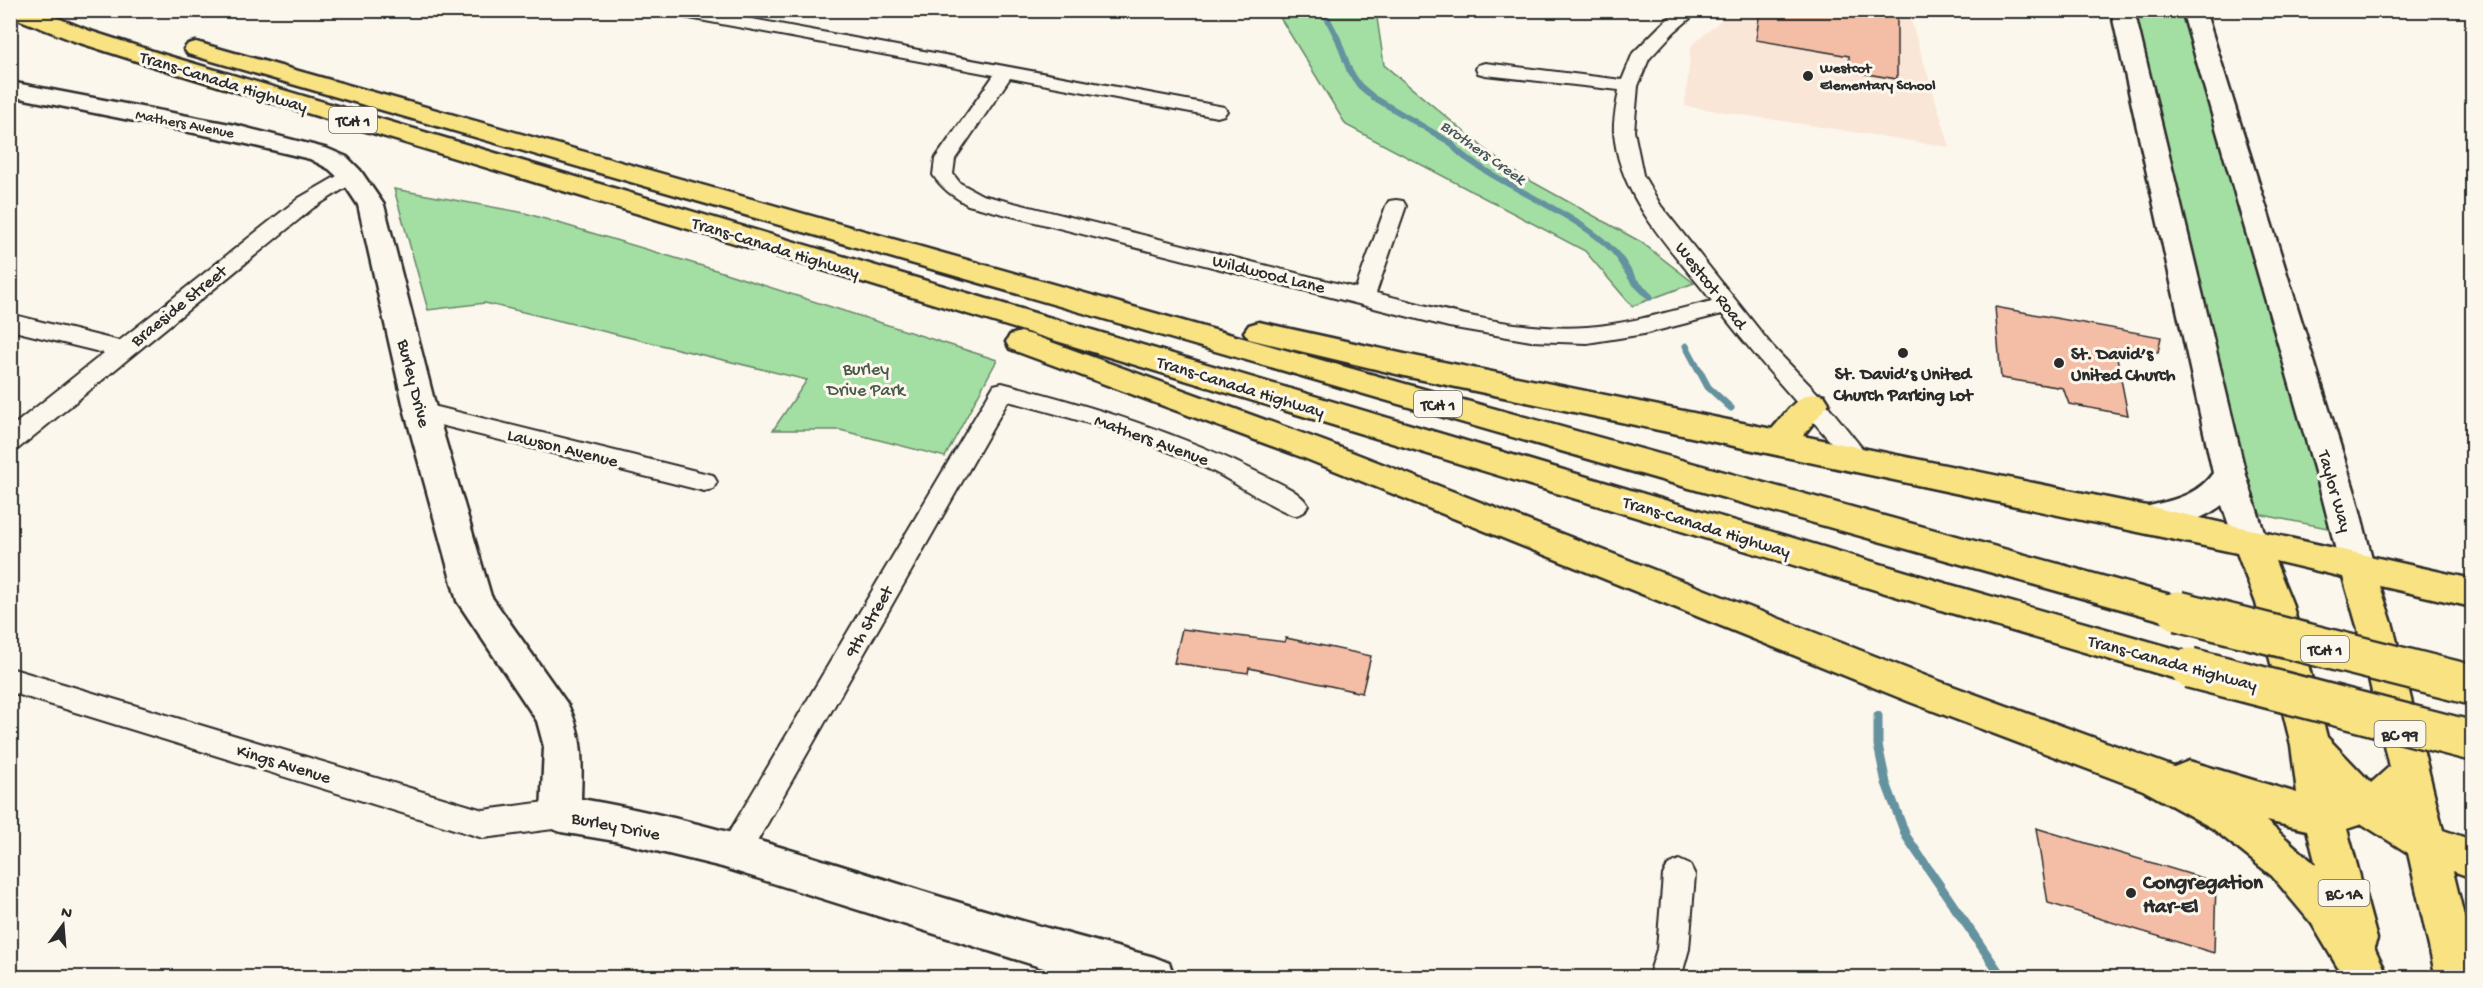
<svg xmlns="http://www.w3.org/2000/svg" width="2483" height="988" font-family="'Gochi Hand',sans-serif">
<rect width="100%" height="100%" fill="#fbf7ec"/>
<filter id="ink" filterUnits="userSpaceOnUse"><feTurbulence type="fractalNoise" baseFrequency=".0167" numOctaves="2"/><feDisplacementMap in="SourceGraphic" scale="12" xChannelSelector="R" yChannelSelector="G"/><feConvolveMatrix kernelMatrix="1 2 1 2 8 2 1 2 1" color-interpolation-filters="sRGB"/></filter>
<g filter="url(#ink)">
<path fill="#f9e6d7" d="M1732 11H1908L1950 147 1685 106 1691 46Z"/>
<path fill="#a3dea3" stroke="#678467" stroke-width="1.5" d="M1276 11H1376L1384 65 1509 169 1641 242 1694 283 1632 306 1585 251 1346 125Z
M2130 11H2181L2334 527 2332 529 2263 515 2254 511Z
M394 189 525 213 719 271 997 360 945 457 840 430H773L807 380 485 303 428 310Z"/>
<g fill="none" stroke-linecap="round" stroke-linejoin="round">
<path stroke="#65929f" stroke-width="6" d="M1323 10 1338 39 1350 72 1360 86 1373 97 1451 143C1459 155 1471 161 1483 169 1521 194 1600 226 1622 262"/>
<path stroke="#65929f" stroke-width="7" d="M1621 261 1634 281 1650 297
M1686 346 1708 387 1731 408"/>
<path stroke="#65929f" stroke-width="9" d="M1878 716V745L1886 783 1906 836 2003 978"/>
</g>
<path fill="#f3bda6" stroke="#2b2b2b" stroke-width="1.5" d="M1760 10H1897V79L1849 71V56L1756 40Z
M1995 307 2161 337 2158 352 2115 348 2128 415 2069 404 2063 388 2001 378Z
M1182 629 1285 642 1286 638 1371 656 1362 693 1249 668 1248 673 1174 663Z
M2036 828 2216 882 2214 953 2048 903Z"/>
<g fill="none" stroke-linecap="round" stroke-linejoin="round">
<defs>
<path id="street" d="M664 10H704L1224 107 1227 111 1224 115 1217 117 1010 78 955 159 953 174 960 183 982 195 1356 288 1386 206 1389 201 1396 200 1403 201 1406 206 1376 293C1444 310 1517 332 1587 327 1629 324 1671 311 1712 301 1673 251 1619 199 1614 132 1613 119 1617 104 1619 90L1485 75 1478 73 1476 69 1478 65 1485 63 1622 80 1633 53 1662 24 1679 10H1700L1674 32 1649 59 1638 86 1634 131 1643 175 1661 206 1772 346 1821 397 1870 458 1867 464 1858 467 1849 464C1808 413 1762 366 1722 314L1644 334 1587 343 1531 341 1449 327 968 205C953 196 942 189 933 175L935 159 994 75 673 15Z
M351 170 358 172 361 176 358 180 313 208 19 448 10 451V428L104 353 10 330V314L119 341 299 198 344 172Z
M1002 383C1092 406 1180 433 1263 475 1277 482 1300 491 1308 505L1304 512C1301 513 1298 515 1295 515 1286 515 1234 483 1222 476 1155 441 1081 420 1008 401L746 861 735 865 724 861 719 851 724 841 994 385Z
M421 403 704 473 713 475 717 482 713 489 704 491 412 418 409 412 412 406Z
M10 668 483 810 561 800 572 804 576 814 572 824 561 828 483 838 10 692Z
M1679 860 1690 865 1695 875 1689 949 1681 978H1648L1657 949 1663 875 1668 865Z"/>
<path id="secondary" d="M2111 10H2134L2246 475 2267 542 2262 551 2250 555 2238 551 2222 505C2201 521 2160 536 2135 528L2130 519 2135 510C2164 501 2194 500 2213 473Z
M2182 10H2205L2356 496 2374 566 2369 576 2357 580 2345 576 2340 566 2322 496Z
M10 82 235 125 328 149 347 157 360 170 384 205 437 412 491 596 568 705C584 737 582 765 581 799 701 819 816 858 931 894 1005 917 1079 937 1154 957L1169 963 1175 978H1075L722 867 615 841 561 832 547 827 541 814 544 747 537 721 457 601 405 412 358 205 342 181 329 169 310 159 234 141 10 96Z"/>
<path id="highway" d="M10 10H38L90 31 165 55 1951 585 2190 653 2203 657 2208 668 2203 679 2190 683 1951 613 149 65 74 41 10 16Z
M196 42 1434 392 2178 597 2191 601 2196 611 2191 621 2178 625 1682 486 188 54 184 49 188 44Z
M1259 322 1409 355 1772 429C1787 413 1799 388 1824 395L1829 403 1803 436 2147 506 2472 579V607L2380 586 2393 626 2443 830 2472 840V878L2453 871 2472 949V978H2436L2408 853 2362 824 2347 829 2377 939 2374 947 2386 972 2384 978H2344L2312 924 2272 876 2212 828 2143 790 1910 702 1304 458 1010 349 1006 342 1010 335 1021 332 1032 335 1326 442 1936 680 2174 767 2189 761 2297 793 2291 745 2256 603 2237 553 1409 377 1249 339 1244 332 1249 325ZM2275 561 2343 577 2357 626 2389 767 2371 783 2327 737 2292 603ZM2266 821 2307 830 2316 865Z"/>
</defs>
<use href="#street" stroke="#2b2b2b" stroke-width="4"/>
<use href="#secondary" stroke="#2b2b2b" stroke-width="5"/>
<use href="#highway" stroke="#2b2b2b" stroke-width="5"/>
<use href="#street" fill="#fbf7ec" fill-rule="evenodd"/>
<use href="#secondary" fill="#fbf7ec" fill-rule="evenodd"/>
<use href="#highway" fill="#f8e281" fill-rule="evenodd"/>
<defs>
<path id="highway-bridge" d="M2178 611 2472 685
M2190 668 2472 741"/>
</defs>
<use href="#highway-bridge" stroke="#2b2b2b" stroke-width="44" stroke-linecap="butt"/>
<use href="#highway-bridge" stroke="#f8e281" stroke-width="39"/>
</g>
</g>
<g fill="#2b2b2b" stroke="#fbf7ec" stroke-width="2">
<circle cx="1808" cy="76" r="6"/>
<circle cx="1903" cy="353" r="6"/>
<circle cx="2059" cy="363" r="6"/>
<circle cx="2131" cy="893" r="6"/>
</g>
<g text-anchor="middle" stroke-width="6" stroke-linejoin="round" paint-order="stroke">
<g font-size="15" font-weight="bold" fill="#2b2b2b" stroke="#fbf7ec" text-anchor="start">
<text x="1820" y="72">Westcot<tspan x="1820" dy="17">Elementary School</tspan></text>
</g>
<g font-size="15" fill="#2b2b2b" stroke="#fbf7ec">
<text transform="translate(185 123) rotate(11)" y="5">Mathers Avenue</text>
</g>
<g fill="#fbf7ec" stroke="#696865" stroke-width="1.5">
<rect x="329" y="107" width="48" height="26" rx="4.5"/>
<rect x="1414" y="391" width="48" height="26" rx="4.5"/>
<rect x="2301" y="636" width="48" height="26" rx="4.5"/>
<rect x="2374.5" y="721" width="51" height="26" rx="4.5"/>
<rect x="2318.5" y="880" width="51" height="26" rx="4.5"/>
</g>
<g font-size="16" font-weight="bold" fill="#2b2b2b">
<text x="353" y="126">TCH 1</text>
<text x="1438" y="410">TCH 1</text>
<text x="2325" y="655">TCH 1</text>
<text x="2400" y="740">BC 99</text>
<text x="2344" y="899">BC 1A</text>
</g>
<g font-size="16" font-style="italic" fill="#43565c" stroke="#fbf7ec">
<text transform="translate(1484 151) rotate(35)" y="6">Brothers Creek</text>
</g>
<g font-size="18" fill="#2b2b2b" stroke="#fbf7ec">
<text transform="translate(224 81) rotate(17)" y="6">Trans-Canada Highway</text>
<text transform="translate(776 247) rotate(17)" y="6">Trans-Canada Highway</text>
<text transform="translate(1269 273) rotate(14)" y="6">Wildwood Lane</text>
<text transform="translate(1712 285) rotate(52)" y="6">Westcot Road</text>
<text transform="translate(178 305) rotate(-39)" y="6">Braeside Street</text>
<text transform="translate(415 383) rotate(76)" y="6">Burley Drive</text>
<text transform="translate(1241 386) rotate(17)" y="6">Trans-Canada Highway</text>
<text transform="translate(1152 439) rotate(20)" y="6">Mathers Avenue</text>
<text transform="translate(563 447) rotate(14)" y="6">Lawson Avenue</text>
<text transform="translate(2336 491) rotate(74)" y="6">Taylor Way</text>
<text transform="translate(1707 526) rotate(17)" y="6">Trans-Canada Highway</text>
<text transform="translate(868 621) rotate(-60)" y="6">9th Street</text>
<text transform="translate(2173 662) rotate(15)" y="6">Trans-Canada Highway</text>
<text transform="translate(284 763) rotate(17)" y="6">Kings Avenue</text>
<text transform="translate(616 825) rotate(11)" y="6">Burley Drive</text>
</g>
<g font-size="18" font-weight="bold" fill="#2b2b2b" stroke="#fbf7ec" text-anchor="start">
<text x="2071" y="359">St. David’s<tspan x="2071" dy="21">United Church</tspan></text>
<text x="1903" y="379" text-anchor="middle">St. David’s United<tspan x="1903" dy="21">Church Parking Lot</tspan></text>
</g>
<g font-size="18" fill="#495849" stroke="#fbf7ec">
<text x="866" y="374">Burley<tspan x="866" dy="21">Drive Park</tspan></text>
</g>
<g font-size="21" font-weight="bold" fill="#2b2b2b" stroke="#fbf7ec" text-anchor="start">
<text x="2143" y="888">Congregation<tspan x="2143" dy="24">Har-El</tspan></text>
</g>
</g>
<rect width="2483" height="988" fill="none" stroke="#fbf7ec" stroke-width="36"/>
<rect x="18" y="18" width="2447" height="952" fill="none" stroke="#2b2b2b" stroke-width="2" filter="url(#ink)"/>
<g transform="translate(63 925) rotate(16)" stroke="#fbf7ec" stroke-width="4.5" paint-order="stroke">
<path d="M0-4.5L10 22L0 15L-10 22Z" fill="#2b2b2b"/>
<text y="-9" font-size="16" font-weight="bold" text-anchor="middle" fill="#2b2b2b">N</text>
</g>
</svg>
